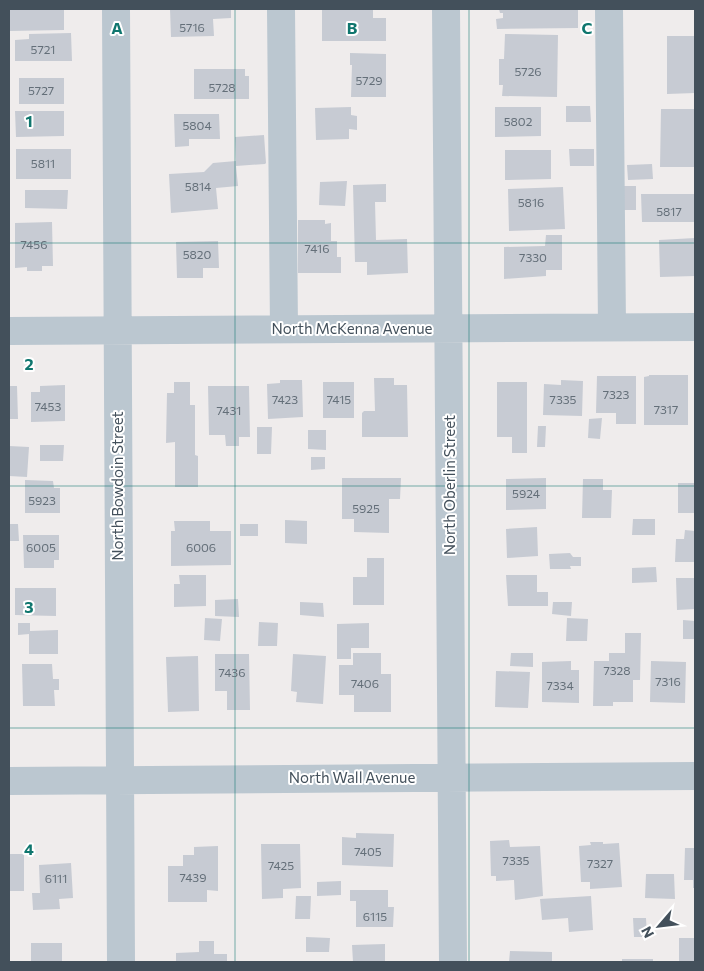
<svg xmlns="http://www.w3.org/2000/svg" width="704" height="971" font-family="Commissioner,sans-serif">
<rect width="100%" height="100%" fill="#efecec"/>
<path fill="#c7cbd3" d="M9 9H64V30L9 31Z
M170 9H231V18L213 19 214 36 171 37Z
M322 9H373V18H386V41H322Z
M499 9H578V28L497 29 496 19 503 18V13H500Z
M71 33 72 61H15V40L29 39V34Z
M505 34 558 35 557 97 502 96 503 85H499V59H504Z
M667 36H695V93L667 94Z
M350 53 386 54V97H351L352 65H350Z
M194 69H245V76H249V99H194Z
M19 78H64V104H19Z
M566 106H590L591 122H566Z
M351 107V115L357 116V130L349 129V139L316 140 315 108Z
M495 107H541V136L495 137Z
M661 109H695V167H660Z
M15 111H64V136L16 137Z
M174 114H219L220 139H189V146L175 147Z
M264 135 266 163 265 164 236 166 238 186 216 188 218 209 171 213 169 174 204 172 213 163 236 161 235 137Z
M16 149H71V179H16Z
M569 149H594V166H570Z
M505 150H551V179L505 180Z
M652 164 653 179 628 180 627 165Z
M347 181 345 206 319 205 320 182Z
M386 184V202H375L376 240 407 239 408 273 367 275V262H355L353 185Z
M620 186H636V210H620Z
M563 187 565 229 509 231 508 189Z
M25 190H68L67 209 25 208Z
M641 194H695V222H642Z
M298 220H325V224L331 223V241H337V257H341V273H298Z
M52 222 53 266H42V271H27V267L15 268V223Z
M546 235H562V270H546V276L504 279V247L545 246Z
M695 238V276L660 277 659 240Z
M218 241 219 268H203V278H177L176 242Z
M649 375H688V425H644V377L649 376Z
M597 376H636V424H616V413H596Z
M374 378H394V385H407L408 437H362V413L364 411H375Z
M280 380H302L303 417 268 419 267 384 280 383Z
M561 380 583 381 582 416 543 415 544 384 561 385Z
M174 382H190V405H195V455L198 456V487H175V442L166 443 167 393H174Z
M323 382H354V418H323Z
M497 382H527V453H512V437H497Z
M65 385V421L31 422V392H40V386Z
M9 386H17L18 419H9Z
M208 386H249L250 437H239V446H226L225 435H209Z
M602 418 600 439 588 438 589 419Z
M538 426H546L545 447H537Z
M257 427H272L271 454H257Z
M308 430H326V450L308 449Z
M40 445H64L63 461H40Z
M9 446 29 447 27 477 9 476Z
M311 457H325V469L311 470Z
M342 478H401L400 499H389V533L354 532V519H342Z
M546 478V509L506 510V479Z
M583 479H603V490H612L611 518H582Z
M25 480 53 481 54 488H60V513H25Z
M678 483H695V513H678Z
M633 519H655V535H632Z
M285 520 307 521V544L285 543Z
M174 521H210V531H231V565L171 566V531H175Z
M9 524H18L19 541H9Z
M240 524H258V536H240Z
M537 527 538 556 507 558 506 529Z
M685 530 695 531V562H675L676 539H684Z
M23 535H59V560H54V568H24Z
M570 553 573 557H581V566H570L571 569H550L549 554Z
M367 558H384V605H353V577H367Z
M656 567 657 582 632 583V568Z
M179 575H206V606L174 607V584H180Z
M506 575H537V592H548V606H508Z
M676 578H695V609L677 610Z
M15 588H56V616L15 615Z
M238 599 239 617 215 616V600Z
M300 602 323 603 324 617 300 615Z
M553 602H572L571 616 552 614Z
M205 618 222 619 220 641 204 640Z
M567 618 588 619 587 641H566Z
M683 620 695 621V639H683Z
M259 622 278 623 277 646H258Z
M18 623H30V631L58 630V654H29V634L18 635Z
M369 623V648H351V659H337V624Z
M625 633H641L640 680H633V702H613V706H593L594 661H609V653H625Z
M353 653H381V674H391V712H354V695H339V665H353Z
M511 653H533V667L510 666Z
M215 654H249L250 710H227V691H215Z
M293 654 326 656 323 704 296 702 297 692 291 691Z
M198 656 199 711 168 712 166 657Z
M571 661V670H579V703L542 702V662Z
M651 661 686 662 685 703 650 702Z
M22 664H52L53 679H59V690H54L55 706H23Z
M496 671 530 672 528 708 495 707Z
M356 833 394 834 393 867 342 865V837L356 838Z
M509 840 510 847 540 846 543 896 515 900 514 880 496 881V876H491L490 841Z
M590 842H603V844L619 843 622 887 590 889V882H581L579 846 591 845Z
M261 844H300L301 888 283 889V898L262 899Z
M218 846V891L207 890V902H168V866H183V855H194V847Z
M685 848H695V888H693V880H684Z
M9 854H24V891H9Z
M71 863 73 898 59 899 60 909 33 910 32 893H40L39 865Z
M646 874H674L675 899 645 898Z
M341 881V895L317 896V882Z
M350 890H388V907H394L393 927H356V901H350Z
M296 896H311L310 919H295Z
M591 896 593 930 569 932 568 918 542 920 540 899Z
M633 918H646L647 937H634Z
M306 937 330 938 329 952H306Z
M679 938H695V962H679Z
M199 941H214V954H227V962H176V953L199 952Z
M31 943H62V962H31Z
M385 944V962H353L352 945Z
M510 951 552 952V962H509Z
M622 959H653V962H622Z"/>
<g fill="none" stroke-linecap="round" stroke-linejoin="round">
<path stroke="#bbc7d0" stroke-width="28" d="M116 9 121 962
M281 9 284 329
M446 9 453 962
M609 9 612 327
M9 331 695 327
M9 781 695 776"/>
</g>
<path fill="none" stroke="#0f766e" stroke-width="1" stroke-opacity="0.55" d="M235 9V962M469 9V962M9 243H695M9 486H695M9 728H695"/>
<g text-anchor="middle" stroke-width="4" stroke-linejoin="round" paint-order="stroke">
<g font-size="12" fill="#646f79">
<text x="192" y="32">5716</text>
<text x="43" y="54">5721</text>
<text x="528" y="76">5726</text>
<text x="369" y="85">5729</text>
<text x="222" y="92">5728</text>
<text x="41" y="95">5727</text>
<text x="518" y="126">5802</text>
<text x="197" y="130">5804</text>
<text x="43" y="168">5811</text>
<text x="198" y="191">5814</text>
<text x="531" y="207">5816</text>
<text x="669" y="216">5817</text>
<text x="34" y="249">7456</text>
<text x="317" y="253">7416</text>
<text x="197" y="259">5820</text>
<text x="533" y="262">7330</text>
<text x="616" y="399">7323</text>
<text x="285" y="404">7423</text>
<text x="339" y="404">7415</text>
<text x="563" y="404">7335</text>
<text x="48" y="411">7453</text>
<text x="666" y="414">7317</text>
<text x="229" y="415">7431</text>
<text x="526" y="498">5924</text>
<text x="42" y="505">5923</text>
<text x="366" y="513">5925</text>
<text x="41" y="552">6005</text>
<text x="201" y="552">6006</text>
<text x="617" y="675">7328</text>
<text x="232" y="677">7436</text>
<text x="668" y="686">7316</text>
<text x="365" y="688">7406</text>
<text x="560" y="690">7334</text>
<text x="368" y="856">7405</text>
<text x="516" y="865">7335</text>
<text x="600" y="868">7327</text>
<text x="281" y="870">7425</text>
<text x="193" y="882">7439</text>
<text x="56" y="883">6111</text>
<text x="375" y="921">6115</text>
</g>
<g font-size="15" fill="#43505b" stroke="#fff">
<text x="352" y="334">North McKenna Avenue</text>
<text transform="translate(450 485) rotate(-90)" y="5">North Oberlin Street</text>
<text transform="translate(118 486) rotate(-90)" y="5">North Bowdoin Street</text>
<text x="352" y="783">North Wall Avenue</text>
</g>
</g>
<g font-size="16" text-anchor="middle" font-weight="bold" fill="#0f766e" stroke="#fff" stroke-width="4" stroke-linejoin="round" paint-order="stroke">
<text x="117" y="34">A</text>
<text x="352" y="34">B</text>
<text x="587" y="34">C</text>
<text x="29" y="127">1</text>
<text x="29" y="370">2</text>
<text x="29" y="613">3</text>
<text x="29" y="855">4</text>
</g>
<rect width="704" height="971" fill="none" stroke="#43505b" stroke-width="20"/>
<g transform="translate(659 926) rotate(242)" stroke="#ffffff" stroke-width="4" paint-order="stroke">
<path d="M0-4L9 19L0 12L-9 19Z" fill="#43505b"/>
<text y="-8" font-size="14" font-weight="bold" text-anchor="middle" fill="#43505b">N</text>
</g>
</svg>
